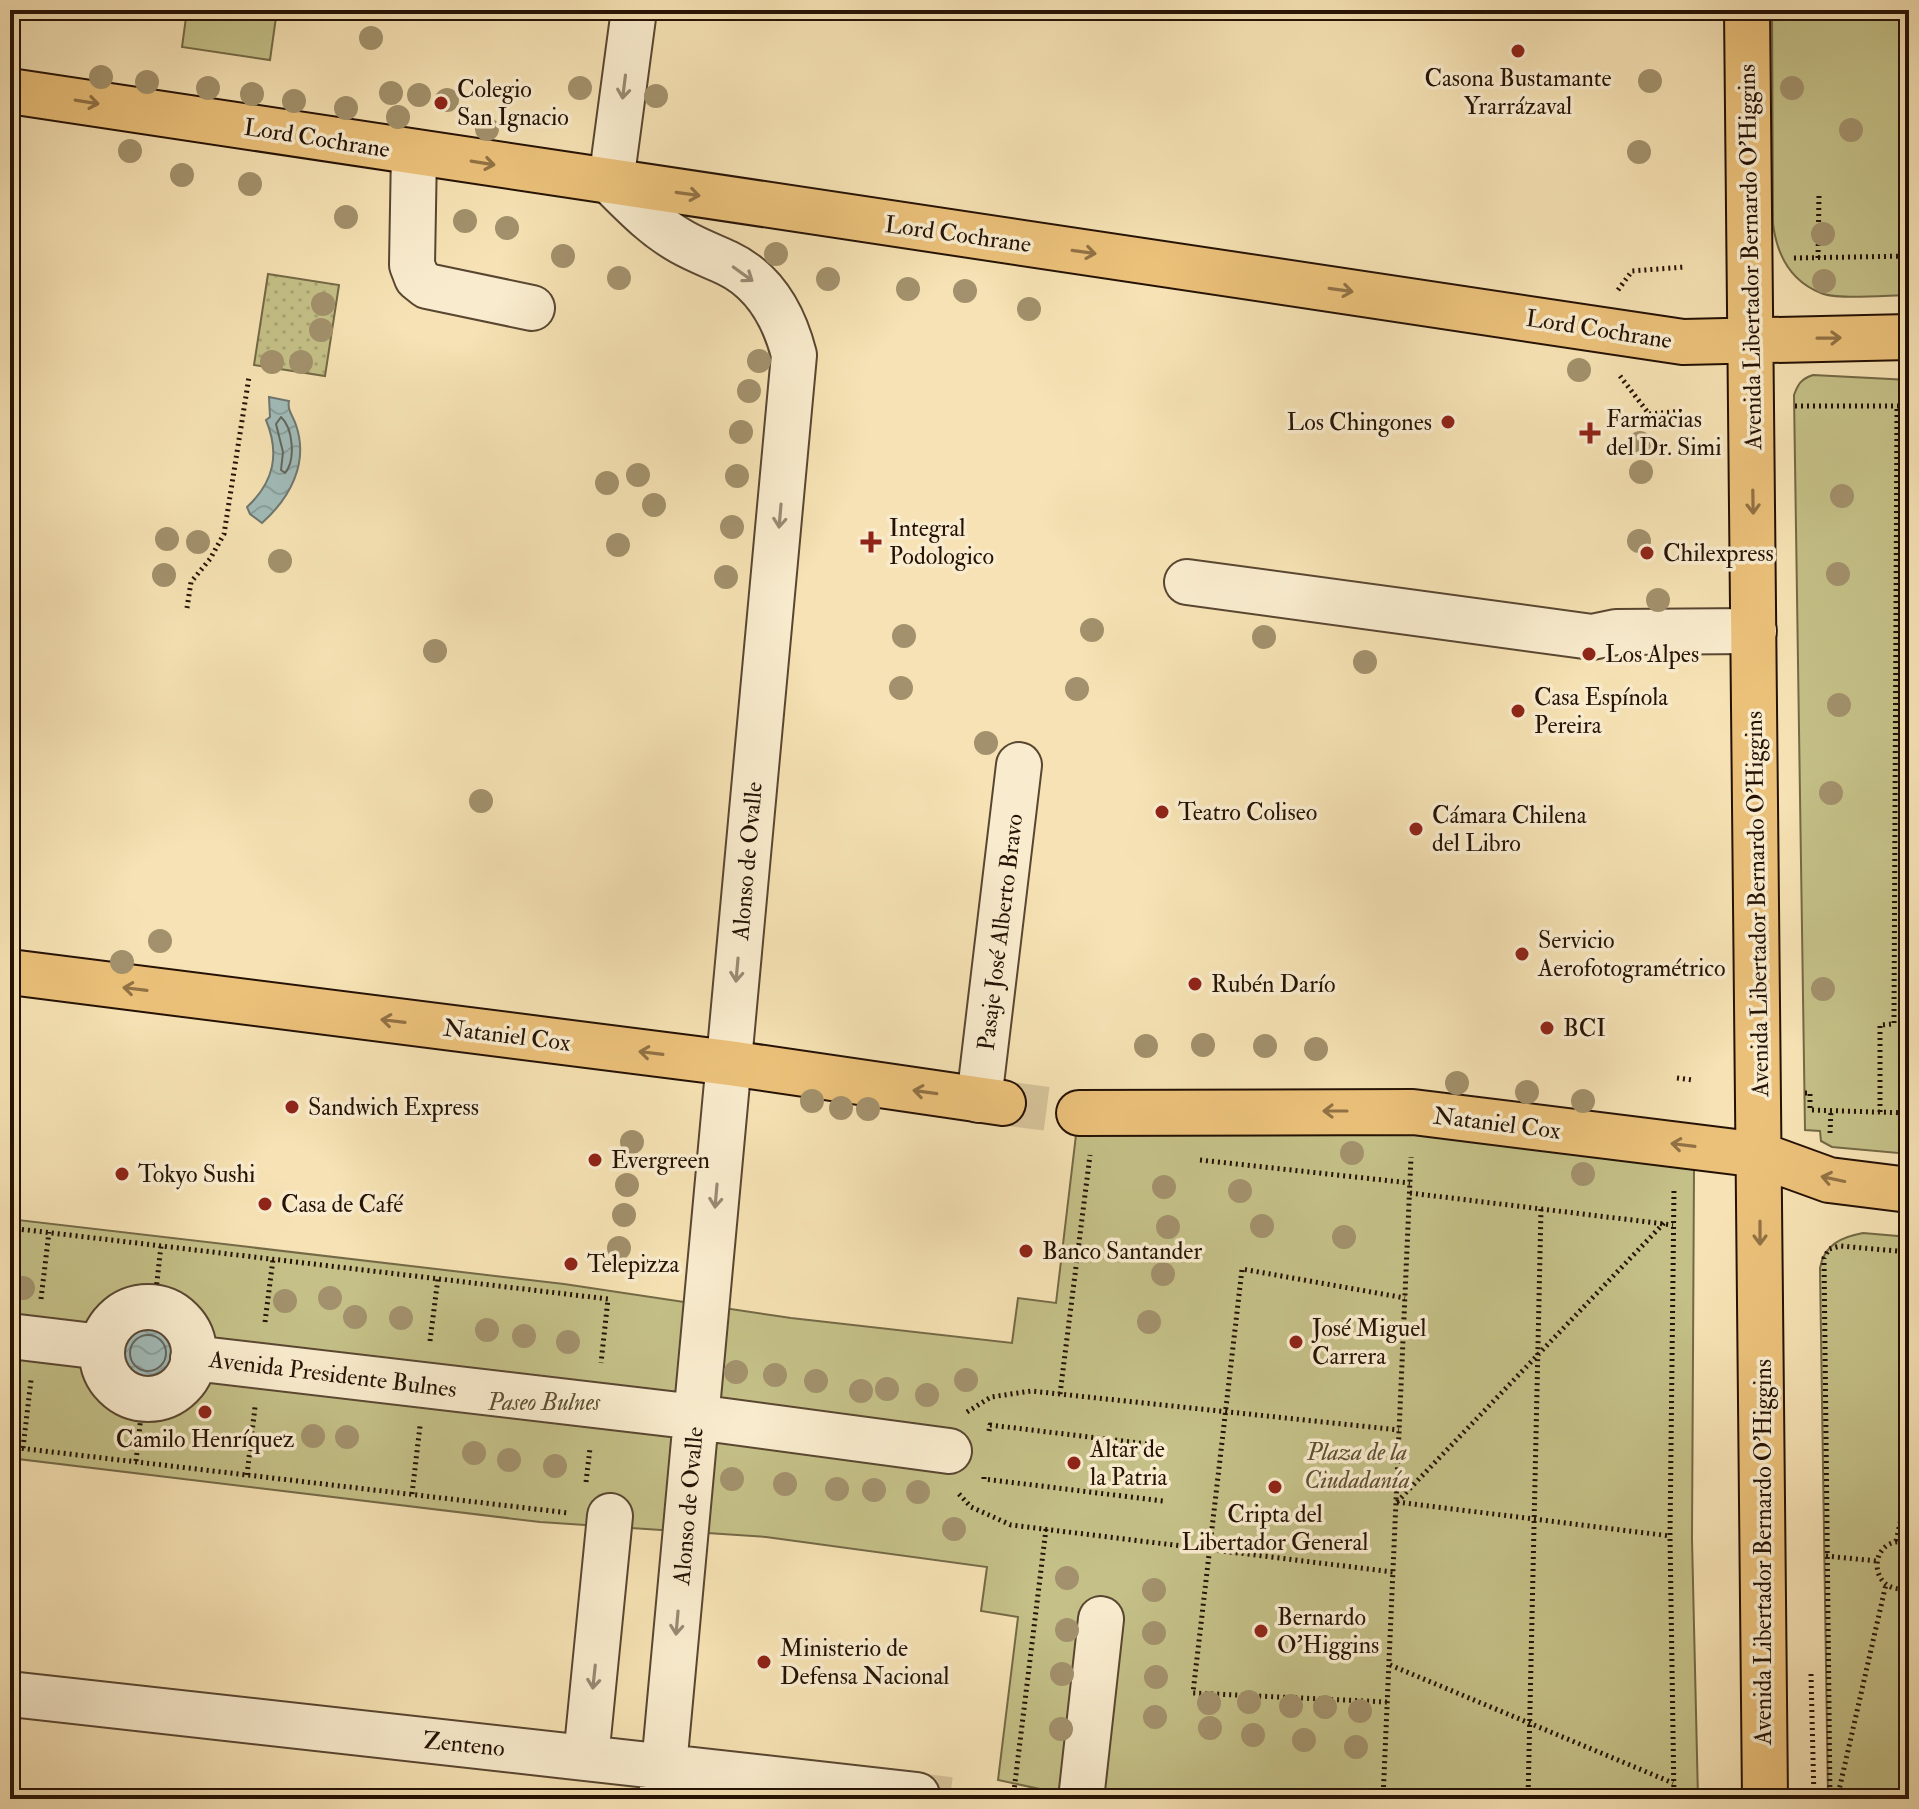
<svg xmlns="http://www.w3.org/2000/svg" width="1919" height="1809" font-family="'IM FELL Double Pica',serif">
<defs>
<pattern id="grass-dots" width="8" height="8" patternUnits="userSpaceOnUse" patternTransform="scale(2)"><rect width="8" height="8" fill="#c4c087"/><path d="M2 2h.1M6 6h.1" fill="none" stroke="#a8a473" stroke-width="1.8" stroke-linecap="round"/></pattern>
<pattern id="water-waves" width="16" height="10" patternUnits="userSpaceOnUse" patternTransform="scale(2)"><rect width="16" height="10" fill="#a1bbb8"/><path d="M0 5q4-4 8 0t8 0" fill="none" stroke="#8aa09d"/></pattern>
</defs>
<rect width="100%" height="100%" fill="#f6e2b4"/>
<filter id="stains"><feTurbulence type="fractalNoise" baseFrequency=".0025" numOctaves="4"/><feColorMatrix values="0 0 0 0 .2 0 0 0 0 .09 0 0 0 0 .02 0 0 0 .5 -.17"/></filter>
<radialGradient id="worn" r=".72"><stop offset=".6" stop-color="#630" stop-opacity="0"/><stop offset="1" stop-color="#630" stop-opacity=".3"/></radialGradient>
<path fill="url(#grass-dots)" stroke="#746946" stroke-width="2" d="M268 274 339 285 325 376 254 365Z"/>
<path fill="#c4c087" stroke="#746946" stroke-width="2" d="M187 10H277L270 60 182 47Z
M1772 10H1909V295C1890 295 1835 300 1821 293 1790 281 1777 255 1773 224Z
M1813 375 1909 380V1154L1832 1147 1821 1141 1820 1131 1805 1130 1794 395C1798 384 1801 379 1813 375Z
M1386 1131 1694 1168 1692 1539 1698 1799H1086L998 1780 1018 1617 981 1611 987 1567 766 1537 540 1522 10 1458V1219L564 1284 791 1318 1012 1343 1018 1298 1056 1303 1076 1135Z
M1863 1233 1909 1237V1799H1828L1820 1268C1824 1245 1841 1237 1863 1233Z"/>
<path fill="url(#water-waves)" stroke="#6f7770" stroke-width="2" d="M269 397 289 401C287 410 293 416 296 425 309 463 290 498 262 523L250 514 247 507C274 482 280 454 266 420L270 417Z
M122 1353a26 26 0 1 1 52 0a26 26 0 1 1-52 0Z"/>
<g fill="none" stroke-linecap="round" stroke-linejoin="round">
<path stroke="#63665e" stroke-width="2" d="M281 417C293 428 296 460 285 473L281 470 283 452 276 424Z
M130 1353a18 18 0 1 1 36 0a18 18 0 1 1-36 0Z"/>
<path stroke="#d7c39a" stroke-width="44" stroke-dasharray="44 22" stroke-linecap="butt" d="M917 1795 950 1799"/>
<path stroke="#d7c39a" stroke-width="44" stroke-dasharray="44 22" stroke-linecap="butt" d="M1003 1103 1079 1113"/>
<defs>
<path id="minor" d="M634 10 611 182C633 204 655 227 682 242 696 250 712 256 727 263 765 281 784 316 794 355L661 1799
M414 152 412 265 417 278 427 286 532 308
M1187 582 1592 637 1616 632 1754 631
M979 1100 1019 765
M102 1353a46 46 0 1 1 92 0a46 46 0 1 1-92 0Z
M10 1336 102 1347
M193 1358 696 1417 949 1451
M10 1694 917 1795
M586 1758 610 1516
M1081 1799 1101 1619"/>
<path id="major" d="M1747 10 1765 1799
M10 91 1683 342 1909 337
M10 972 729 1063 1003 1103
M1079 1113 1413 1112 1760 1155 1829 1180 1909 1190"/>
</defs>
<use href="#minor" stroke="#594631" stroke-width="48"/>
<use href="#major" stroke="#251205" stroke-width="48"/>
<path stroke="#251205" stroke-width="5" stroke-dasharray="2 4" stroke-linecap="butt" d="M1794 258 1909 256
M1818 258 1819 193
M1618 290 1632 271 1685 267
M1620 376 1649 414 1685 411
M1795 406H1909
M187 608 191 582 210 559 224 534 249 377
M1677 1078 1692 1080
M1805 1093H1810V1110L1909 1113
M1880 1112V1025L1894 1024V1021L1897 406
M1830 1133 1831 1110
M1200 1160 1410 1183
M1410 1193 1673 1225
M10 1228 608 1299 601 1363
M41 1299 49 1232
M154 1308 161 1246
M265 1322 273 1259
M430 1341 438 1278
M1060 1394 1090 1155
M967 1412 991 1397 1031 1391 1399 1430
M989 1431 990 1425 1148 1444 1147 1451
M10 1447 569 1513
M23 1448 31 1380
M136 1461 143 1398
M247 1475 255 1407
M984 1477V1479L1163 1501
M586 1482 590 1448
M412 1494 420 1426
M959 1494 971 1507 1011 1525 1393 1572
M1397 1502 1664 1223
M1397 1502 1670 1536
M1896 1541 1909 1484
M1909 1542C1866 1534 1867 1597 1909 1588
M1826 1556 1877 1561
M1390 1665 1673 1783
M1811 1674 1814 1799
M1387 1702 1193 1693 1242 1269 1405 1298
M1013 1799 1046 1529
M1383 1799 1411 1157
M1528 1799 1541 1209
M1674 1799 1670 1536 1674 1188
M1830 1799 1824 1258 1829 1249 1840 1246 1909 1252
M1837 1799 1886 1584"/>
<use href="#minor" stroke="#f9ecce" stroke-width="44"/>
<use href="#major" stroke="#ebc17a" stroke-width="44"/>
</g>
<g fill="#a2916c">
<circle cx="371" cy="38" r="12"/>
<circle cx="101" cy="77" r="12"/>
<circle cx="1650" cy="81" r="12"/>
<circle cx="147" cy="82" r="12"/>
<circle cx="208" cy="88" r="12"/>
<circle cx="580" cy="88" r="12"/>
<circle cx="1792" cy="88" r="12"/>
<circle cx="391" cy="93" r="12"/>
<circle cx="252" cy="94" r="12"/>
<circle cx="419" cy="95" r="12"/>
<circle cx="656" cy="96" r="12"/>
<circle cx="447" cy="100" r="12"/>
<circle cx="294" cy="101" r="12"/>
<circle cx="346" cy="108" r="12"/>
<circle cx="398" cy="117" r="12"/>
<circle cx="487" cy="129" r="12"/>
<circle cx="1851" cy="130" r="12"/>
<circle cx="130" cy="151" r="12"/>
<circle cx="1639" cy="152" r="12"/>
<circle cx="182" cy="175" r="12"/>
<circle cx="250" cy="184" r="12"/>
<circle cx="346" cy="217" r="12"/>
<circle cx="465" cy="221" r="12"/>
<circle cx="507" cy="228" r="12"/>
<circle cx="1823" cy="234" r="12"/>
<circle cx="776" cy="254" r="12"/>
<circle cx="563" cy="256" r="12"/>
<circle cx="619" cy="278" r="12"/>
<circle cx="828" cy="279" r="12"/>
<circle cx="1824" cy="281" r="12"/>
<circle cx="908" cy="289" r="12"/>
<circle cx="965" cy="291" r="12"/>
<circle cx="323" cy="304" r="12"/>
<circle cx="1029" cy="309" r="12"/>
<circle cx="321" cy="330" r="12"/>
<circle cx="759" cy="361" r="12"/>
<circle cx="272" cy="362" r="12"/>
<circle cx="301" cy="362" r="12"/>
<circle cx="1579" cy="370" r="12"/>
<circle cx="749" cy="391" r="12"/>
<circle cx="741" cy="432" r="12"/>
<circle cx="1640" cy="443" r="12"/>
<circle cx="1641" cy="472" r="12"/>
<circle cx="638" cy="475" r="12"/>
<circle cx="737" cy="476" r="12"/>
<circle cx="607" cy="483" r="12"/>
<circle cx="1842" cy="496" r="12"/>
<circle cx="654" cy="505" r="12"/>
<circle cx="732" cy="527" r="12"/>
<circle cx="167" cy="539" r="12"/>
<circle cx="1639" cy="541" r="12"/>
<circle cx="198" cy="542" r="12"/>
<circle cx="618" cy="545" r="12"/>
<circle cx="280" cy="561" r="12"/>
<circle cx="1838" cy="574" r="12"/>
<circle cx="164" cy="575" r="12"/>
<circle cx="726" cy="577" r="12"/>
<circle cx="1658" cy="600" r="12"/>
<circle cx="1092" cy="630" r="12"/>
<circle cx="904" cy="636" r="12"/>
<circle cx="1264" cy="637" r="12"/>
<circle cx="435" cy="651" r="12"/>
<circle cx="1365" cy="662" r="12"/>
<circle cx="901" cy="688" r="12"/>
<circle cx="1077" cy="689" r="12"/>
<circle cx="1839" cy="705" r="12"/>
<circle cx="986" cy="743" r="12"/>
<circle cx="1831" cy="793" r="12"/>
<circle cx="481" cy="801" r="12"/>
<circle cx="160" cy="941" r="12"/>
<circle cx="122" cy="962" r="12"/>
<circle cx="1823" cy="989" r="12"/>
<circle cx="1203" cy="1045" r="12"/>
<circle cx="1146" cy="1046" r="12"/>
<circle cx="1265" cy="1046" r="12"/>
<circle cx="1316" cy="1049" r="12"/>
<circle cx="1457" cy="1083" r="12"/>
<circle cx="1527" cy="1092" r="12"/>
<circle cx="812" cy="1101" r="12"/>
<circle cx="1583" cy="1101" r="12"/>
<circle cx="841" cy="1108" r="12"/>
<circle cx="868" cy="1109" r="12"/>
<circle cx="632" cy="1142" r="12"/>
<circle cx="1352" cy="1153" r="12"/>
<circle cx="1583" cy="1174" r="12"/>
<circle cx="627" cy="1185" r="12"/>
<circle cx="1164" cy="1187" r="12"/>
<circle cx="1240" cy="1191" r="12"/>
<circle cx="624" cy="1215" r="12"/>
<circle cx="1262" cy="1226" r="12"/>
<circle cx="1168" cy="1227" r="12"/>
<circle cx="1344" cy="1237" r="12"/>
<circle cx="619" cy="1248" r="12"/>
<circle cx="1163" cy="1274" r="12"/>
<circle cx="23" cy="1288" r="12"/>
<circle cx="330" cy="1298" r="12"/>
<circle cx="285" cy="1301" r="12"/>
<circle cx="355" cy="1317" r="12"/>
<circle cx="401" cy="1318" r="12"/>
<circle cx="1149" cy="1322" r="12"/>
<circle cx="487" cy="1330" r="12"/>
<circle cx="524" cy="1336" r="12"/>
<circle cx="568" cy="1342" r="12"/>
<circle cx="736" cy="1372" r="12"/>
<circle cx="775" cy="1375" r="12"/>
<circle cx="966" cy="1380" r="12"/>
<circle cx="816" cy="1381" r="12"/>
<circle cx="887" cy="1389" r="12"/>
<circle cx="861" cy="1391" r="12"/>
<circle cx="927" cy="1395" r="12"/>
<circle cx="313" cy="1436" r="12"/>
<circle cx="347" cy="1437" r="12"/>
<circle cx="474" cy="1453" r="12"/>
<circle cx="509" cy="1460" r="12"/>
<circle cx="555" cy="1466" r="12"/>
<circle cx="732" cy="1479" r="12"/>
<circle cx="785" cy="1484" r="12"/>
<circle cx="837" cy="1489" r="12"/>
<circle cx="874" cy="1490" r="12"/>
<circle cx="918" cy="1492" r="12"/>
<circle cx="954" cy="1529" r="12"/>
<circle cx="1067" cy="1578" r="12"/>
<circle cx="1154" cy="1590" r="12"/>
<circle cx="1067" cy="1630" r="12"/>
<circle cx="1154" cy="1633" r="12"/>
<circle cx="1062" cy="1674" r="12"/>
<circle cx="1156" cy="1677" r="12"/>
<circle cx="1249" cy="1702" r="12"/>
<circle cx="1209" cy="1703" r="12"/>
<circle cx="1291" cy="1706" r="12"/>
<circle cx="1325" cy="1707" r="12"/>
<circle cx="1360" cy="1711" r="12"/>
<circle cx="1155" cy="1717" r="12"/>
<circle cx="1210" cy="1728" r="12"/>
<circle cx="1061" cy="1729" r="12"/>
<circle cx="1253" cy="1735" r="12"/>
<circle cx="1304" cy="1740" r="12"/>
<circle cx="1356" cy="1747" r="12"/>
</g>
<defs><path id="oneway-shaft" d="M-6 0H5M1.5-3L5.5 0L1.5 3" fill="none" stroke-width="1.6" stroke-linecap="round" stroke-linejoin="round" transform="scale(2)"/></defs>
<g stroke="#9a8a74">
<use href="#oneway-shaft" transform="translate(624 87) rotate(97)"/>
<use href="#oneway-shaft" transform="translate(743 274) rotate(36)"/>
<use href="#oneway-shaft" transform="translate(780 516) rotate(95)"/>
<use href="#oneway-shaft" transform="translate(737 970) rotate(95)"/>
<use href="#oneway-shaft" transform="translate(716 1196) rotate(95)"/>
<use href="#oneway-shaft" transform="translate(677 1623) rotate(95)"/>
<use href="#oneway-shaft" transform="translate(594 1677) rotate(96)"/>
</g>
<g stroke="#927245">
<use href="#oneway-shaft" transform="translate(87 102) rotate(9)"/>
<use href="#oneway-shaft" transform="translate(483 163) rotate(9)"/>
<use href="#oneway-shaft" transform="translate(688 194) rotate(8)"/>
<use href="#oneway-shaft" transform="translate(1084 252) rotate(8)"/>
<use href="#oneway-shaft" transform="translate(1341 290) rotate(8)"/>
<use href="#oneway-shaft" transform="translate(1829 338) rotate(-1)"/>
<use href="#oneway-shaft" transform="translate(1753 502) rotate(89)"/>
<use href="#oneway-shaft" transform="translate(135 989) rotate(-173)"/>
<use href="#oneway-shaft" transform="translate(393 1021) rotate(-173)"/>
<use href="#oneway-shaft" transform="translate(651 1053) rotate(-173)"/>
<use href="#oneway-shaft" transform="translate(925 1092) rotate(-172)"/>
<use href="#oneway-shaft" transform="translate(1335 1111) rotate(180)"/>
<use href="#oneway-shaft" transform="translate(1683 1145) rotate(-173)"/>
<use href="#oneway-shaft" transform="translate(1833 1179) rotate(-168)"/>
<use href="#oneway-shaft" transform="translate(1760 1233) rotate(90)"/>
</g>
<g fill="#8f2418" stroke="#f9ecce" stroke-width="3">
<circle cx="1518" cy="51" r="8"/>
<circle cx="441" cy="103" r="8"/>
<circle cx="1448" cy="422" r="8"/>
<path d="M1586 421h8v8h8v8h-8v8h-8v-8h-8v-8h8z"/>
<path d="M867 530h8v8h8v8h-8v8h-8v-8h-8v-8h8z"/>
<circle cx="1647" cy="553" r="8"/>
<circle cx="1589" cy="654" r="8"/>
<circle cx="1518" cy="711" r="8"/>
<circle cx="1162" cy="812" r="8"/>
<circle cx="1416" cy="829" r="8"/>
<circle cx="1522" cy="954" r="8"/>
<circle cx="1195" cy="984" r="8"/>
<circle cx="1547" cy="1028" r="8"/>
<circle cx="292" cy="1107" r="8"/>
<circle cx="595" cy="1160" r="8"/>
<circle cx="122" cy="1174" r="8"/>
<circle cx="265" cy="1204" r="8"/>
<circle cx="1026" cy="1251" r="8"/>
<circle cx="571" cy="1264" r="8"/>
<circle cx="1296" cy="1342" r="8"/>
<circle cx="205" cy="1412" r="8"/>
<circle cx="1074" cy="1463" r="8"/>
<circle cx="1275" cy="1487" r="8"/>
<circle cx="1261" cy="1631" r="8"/>
<circle cx="764" cy="1662" r="8"/>
</g>
<g text-anchor="middle" stroke-width="7" stroke-linejoin="round" paint-order="stroke">
<g font-size="24" fill="#251205" stroke="#f9ecce" text-anchor="start">
<text x="1518" y="86" text-anchor="middle">Casona Bustamante<tspan x="1518" dy="28">Yrarrázaval</tspan></text>
<text x="457" y="97">Colegio<tspan x="457" dy="28">San Ignacio</tspan></text>
<text x="1606" y="427">Farmacias<tspan x="1606" dy="28">del Dr. Simi</tspan></text>
<text x="1432" y="430" text-anchor="end">Los Chingones</text>
<text x="889" y="536">Integral<tspan x="889" dy="28">Podologico</tspan></text>
<text x="1663" y="561">Chilexpress</text>
<text x="1605" y="662">Los Alpes</text>
<text x="1534" y="705">Casa Espínola<tspan x="1534" dy="28">Pereira</tspan></text>
<text x="1178" y="820">Teatro Coliseo</text>
<text x="1432" y="823">Cámara Chilena<tspan x="1432" dy="28">del Libro</tspan></text>
<text x="1538" y="948">Servicio<tspan x="1538" dy="28">Aerofotogramétrico</tspan></text>
<text x="1211" y="992">Rubén Darío</text>
<text x="1563" y="1036">BCI</text>
<text x="308" y="1115">Sandwich Express</text>
<text x="611" y="1168">Evergreen</text>
<text x="138" y="1182">Tokyo Sushi</text>
<text x="281" y="1212">Casa de Café</text>
<text x="1042" y="1259">Banco Santander</text>
<text x="587" y="1272">Telepizza</text>
<text x="1312" y="1336">José Miguel<tspan x="1312" dy="28">Carrera</tspan></text>
<text x="205" y="1447" text-anchor="middle">Camilo Henríquez</text>
<text x="1090" y="1457">Altar de<tspan x="1090" dy="28">la Patria</tspan></text>
<text x="1275" y="1522" text-anchor="middle">Cripta del<tspan x="1275" dy="28">Libertador General</tspan></text>
<text x="1277" y="1625">Bernardo<tspan x="1277" dy="28">O'Higgins</tspan></text>
<text x="780" y="1656">Ministerio de<tspan x="780" dy="28">Defensa Nacional</tspan></text>
</g>
<g font-size="24" fill="#251205" stroke="#f9ecce">
<text transform="translate(317 138) rotate(9)" y="8">Lord Cochrane</text>
<text transform="translate(958 234) rotate(8)" y="8">Lord Cochrane</text>
<text transform="translate(1750 257) rotate(-91)" y="8">Avenida Libertador Bernardo O'Higgins</text>
<text transform="translate(1599 329) rotate(9)" y="8">Lord Cochrane</text>
<text transform="translate(747 861) rotate(-85)" y="8">Alonso de Ovalle</text>
<text transform="translate(1757 904) rotate(-91)" y="8">Avenida Libertador Bernardo O'Higgins</text>
<text transform="translate(1000 932) rotate(-83)" y="8">Pasaje José Alberto Bravo</text>
<text transform="translate(507 1035) rotate(7)" y="8">Nataniel Cox</text>
<text transform="translate(1497 1123) rotate(7)" y="8">Nataniel Cox</text>
<text transform="translate(333 1374) rotate(7)" y="8">Avenida Presidente Bulnes</text>
<text transform="translate(688 1506) rotate(-85)" y="8">Alonso de Ovalle</text>
<text transform="translate(1763 1552) rotate(-90)" y="8">Avenida Libertador Bernardo O'Higgins</text>
<text transform="translate(464 1744) rotate(6)" y="8">Zenteno</text>
</g>
<g font-size="24" font-style="italic" fill="#5d4f32" stroke="#f9ecce">
<text x="544" y="1410">Paseo Bulnes</text>
<text x="1357" y="1460">Plaza de la<tspan x="1357" dy="28">Ciudadanía</tspan></text>
</g>
</g>
<rect width="1919" height="1809" fill="none" stroke="#f6e2b4" stroke-width="40"/>
<rect x="12" y="12" width="1895" height="1785" fill="none" stroke="#251205" stroke-width="4"/>
<rect x="20" y="20" width="1879" height="1769" fill="none" stroke="#251205" stroke-width="2"/>
<rect width="100%" height="100%" filter="url(#stains)"/>
<rect width="100%" height="100%" fill="url(#worn)"/>
</svg>
